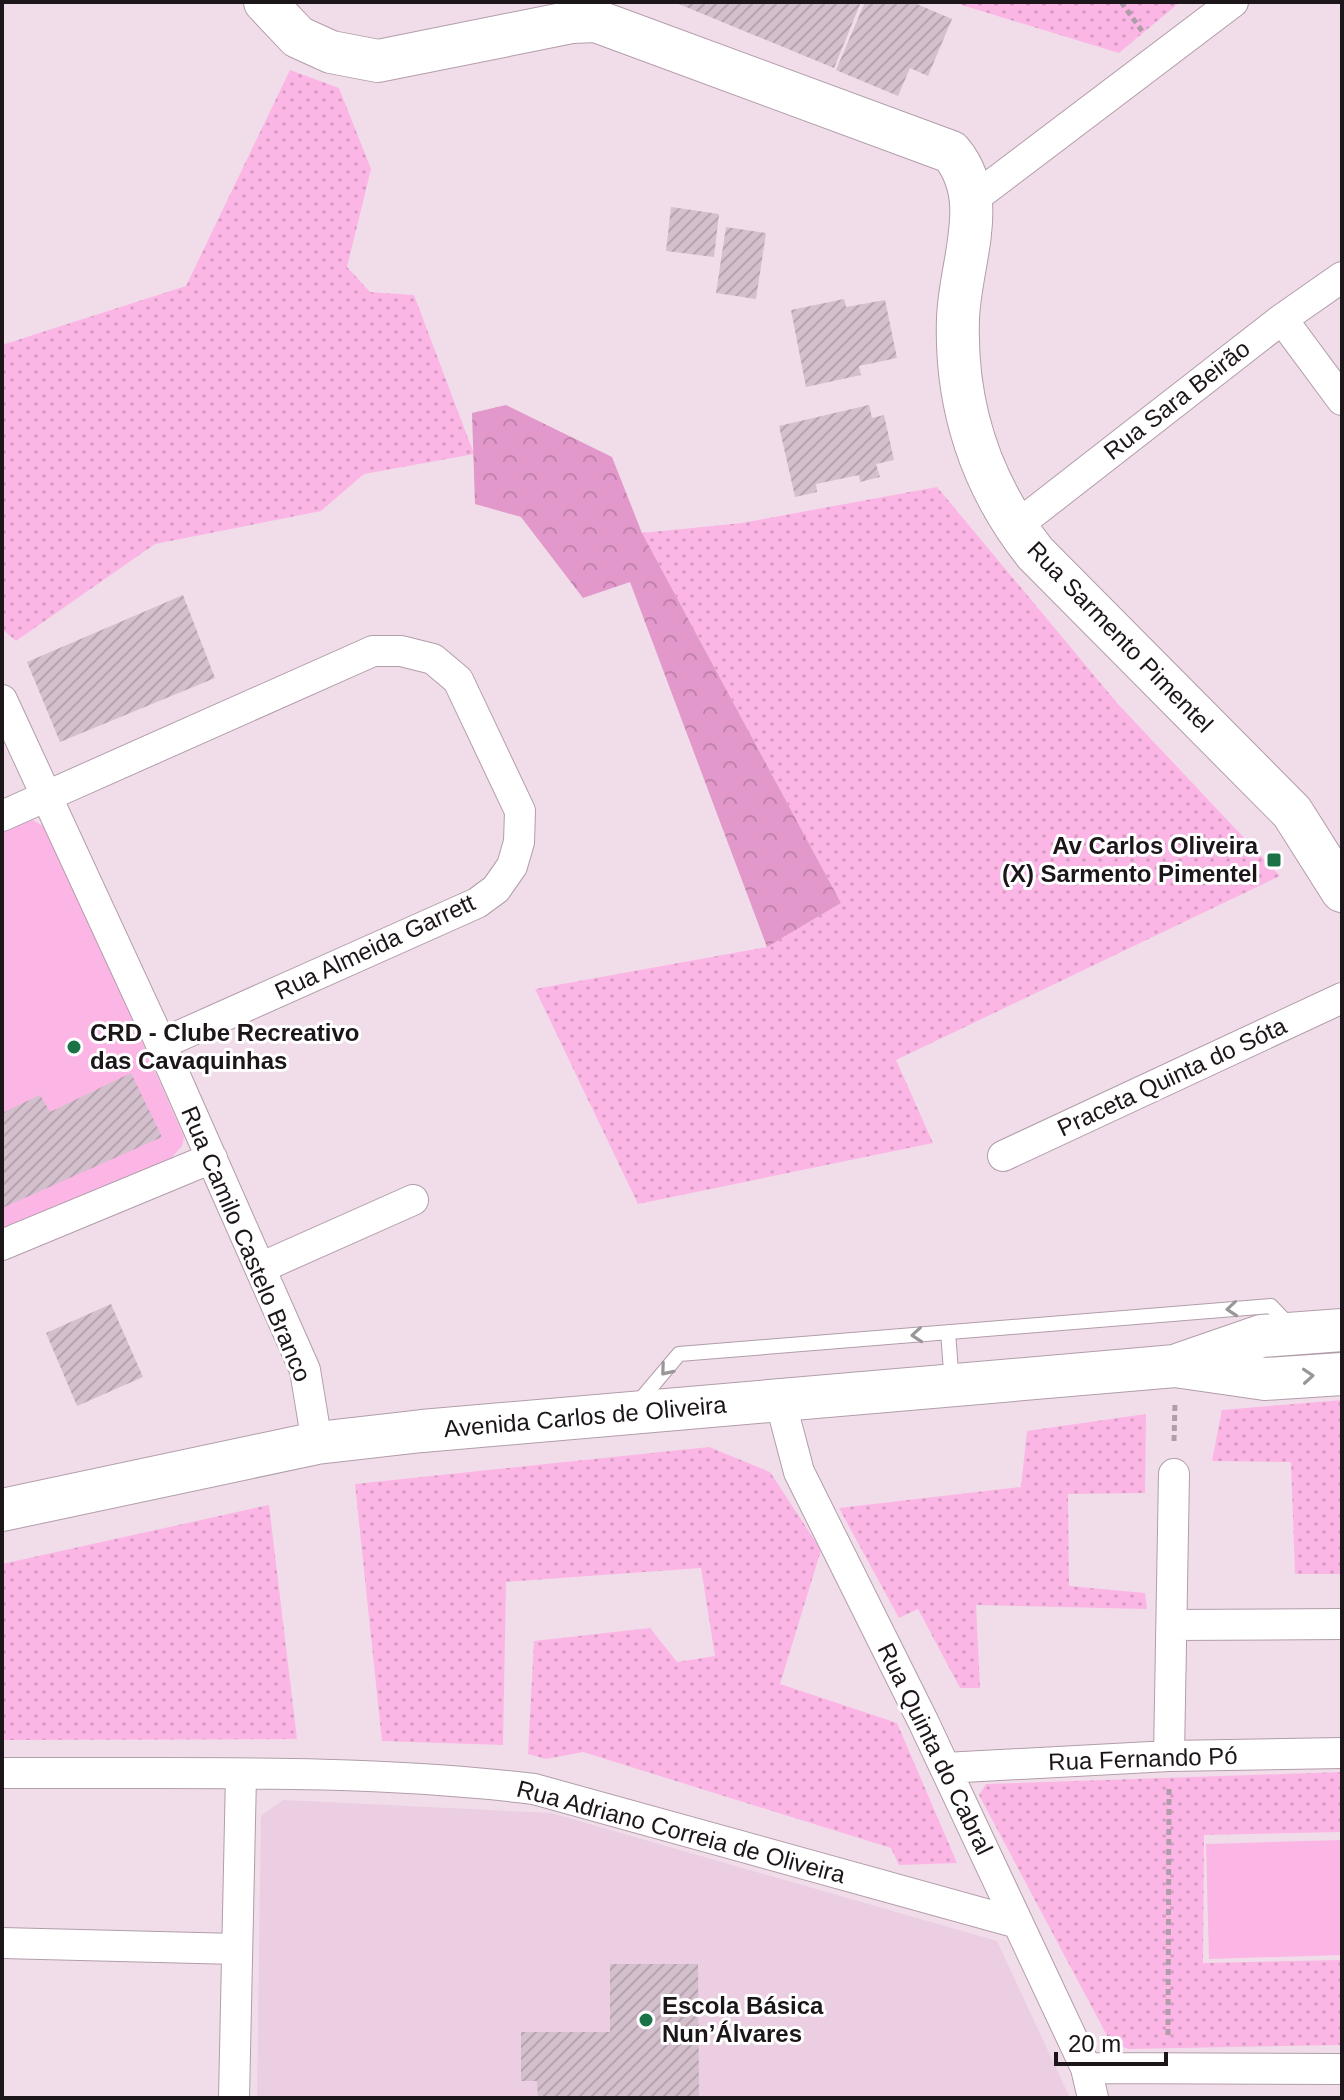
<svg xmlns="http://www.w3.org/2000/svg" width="1344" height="2100" font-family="Arial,sans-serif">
<defs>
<pattern id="grass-dots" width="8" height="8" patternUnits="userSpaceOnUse" patternTransform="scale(2)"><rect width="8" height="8" fill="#fcb6e5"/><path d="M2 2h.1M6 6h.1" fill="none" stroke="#d79cc4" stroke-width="1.8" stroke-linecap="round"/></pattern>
<pattern id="forest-crowns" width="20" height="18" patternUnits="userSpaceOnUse" patternTransform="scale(2)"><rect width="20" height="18" fill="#e298ca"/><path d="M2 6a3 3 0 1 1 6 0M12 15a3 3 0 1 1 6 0" fill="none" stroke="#c182ad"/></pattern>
<pattern id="building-hatch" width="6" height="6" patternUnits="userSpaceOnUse" patternTransform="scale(2)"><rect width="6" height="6" fill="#d4bfcc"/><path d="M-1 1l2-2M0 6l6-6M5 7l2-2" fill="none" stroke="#b5a3af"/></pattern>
</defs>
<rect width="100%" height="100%" fill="#f1dcea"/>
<path fill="#ebcee1" d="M283 1800 551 1813 997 1941 1070 2098H257L261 1816Z"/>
<path fill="url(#grass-dots)" d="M952 2H1180L1119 53Z
M290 70 339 88 371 169 347 267 370 292 414 295 474 454 364 474 321 511 155 544 16 641 2 629V345L186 286Z
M937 487 1117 703 1280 876 896 1060 933 1143 638 1204 535 989 767 947 841 903 642 533 742 523Z
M1342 1400V1574H1295L1291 1462 1212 1461 1222 1410Z
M1146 1414 1145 1493 1068 1494 1069 1586 1145 1593 1147 1609 976 1605 980 1688H960L918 1609 899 1618 839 1508 1021 1487 1027 1431Z
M709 1447 770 1472 821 1550 780 1684 897 1723 957 1863 899 1865 891 1848 583 1752 546 1759 528 1754 534 1641 650 1628 677 1662 715 1656 701 1568 506 1582 503 1745 382 1741 355 1484Z
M269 1505 297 1739 2 1740V1564Z
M1342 1772V1832L1204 1835 1203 1963 1342 1960V2045L1129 2049 1111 2043 979 1795 986 1784Z"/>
<path fill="url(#forest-crowns)" d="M506 405 612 457 642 533 841 903 767 947 630 582 583 598 521 517 475 504 472 413Z"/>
<path fill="#fcb6e5" d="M33 820 46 828 53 840 184 1137 182 1146 166 1164 2 1233V830Z
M1342 1840V1955L1209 1959 1206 1844Z"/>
<path fill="url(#building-hatch)" d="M674 2H861L834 68Z
M865 2H912L952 19 928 76 910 68 898 96 836 70Z
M671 207 719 214 714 257 666 251Z
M726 227 766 233 756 299 716 293Z
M844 299 846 307 885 300 897 358 859 366 861 375 806 387 791 310Z
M869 405 872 418 884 415 894 460 876 464 880 477 860 482 859 475 816 484 817 492 795 497 779 426Z
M183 595 215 678 60 742 27 662Z
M131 1073 162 1137 2 1208V1113L40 1095 50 1112Z
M111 1304 143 1377 77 1406 46 1333Z
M610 1964H698L699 2098H538L537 2081H521V2032H610Z"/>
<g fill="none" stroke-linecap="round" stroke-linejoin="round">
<defs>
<path id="lane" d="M948 1332 952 1384
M636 1405 679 1354 1271 1306 1292 1328"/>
<path id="street" d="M973 199 1233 2
M1282 319 1342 400
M1015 527 1282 319 1342 277
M2 700 161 1044 305 1370 317 1443
M2 816 373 651H401L433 659 458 680 520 811 519 842 512 866 496 889 477 903 161 1044
M1003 1156 1342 998
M2 1245 212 1158
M260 1268 413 1200
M780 1400 799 1472 923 1721 1086 2068 1093 2098
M1172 1625 1342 1624
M1169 1756 1174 1474
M945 1768 1169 1756 1342 1753
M2 1773C178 1774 360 1768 534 1789L1018 1923
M2 1943 237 1949
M1086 2068 1342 2069
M234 2098 241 1775"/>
<path id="secondary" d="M265 2 298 37 331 52 378 61 572 22 596 21 951 152C991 199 960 262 958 318 955 405 981 485 1035 553L1292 812 1342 891
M1180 1364 1261 1336 1342 1330
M2 1510 317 1443 422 1431 1175 1366 1265 1379 1342 1374"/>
</defs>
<use href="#lane" stroke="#b29daa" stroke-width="16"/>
<use href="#street" stroke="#b29daa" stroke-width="32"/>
<use href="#secondary" stroke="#b29daa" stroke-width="44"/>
<path stroke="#af9ea9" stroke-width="5" stroke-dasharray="6 4" stroke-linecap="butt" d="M1121 2 1142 31
M1174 1441 1175 1403
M1168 2035 1169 1789"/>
<use href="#lane" stroke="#fff" stroke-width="14"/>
<use href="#street" stroke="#fff" stroke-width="30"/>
<use href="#secondary" stroke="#fff" stroke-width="42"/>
</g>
<defs><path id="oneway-chevron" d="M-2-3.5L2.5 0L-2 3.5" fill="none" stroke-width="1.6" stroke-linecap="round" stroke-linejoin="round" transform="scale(2)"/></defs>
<g stroke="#999698">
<use href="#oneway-chevron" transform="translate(1232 1309) rotate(175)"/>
<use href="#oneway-chevron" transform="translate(917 1335) rotate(175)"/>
<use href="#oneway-chevron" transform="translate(666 1370) rotate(130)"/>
<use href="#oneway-chevron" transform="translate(1308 1376) rotate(-4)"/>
</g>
<g fill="#1b7246" stroke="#fff" stroke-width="3">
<rect x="1266" y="852" width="16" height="16" rx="4"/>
<circle cx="74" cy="1047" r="8"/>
<circle cx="646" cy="2020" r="8"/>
</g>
<g text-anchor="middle" stroke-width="6" stroke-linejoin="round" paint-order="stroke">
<g font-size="24" fill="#1c1519" stroke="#fff">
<text transform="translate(1177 400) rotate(-38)" y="8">Rua Sara Beirão</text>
<text transform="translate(1120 637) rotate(46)" y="8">Rua Sarmento Pimentel</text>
<text transform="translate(375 947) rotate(-25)" y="8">Rua Almeida Garrett</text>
<text transform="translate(1172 1077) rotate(-25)" y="8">Praceta Quinta do Sóta</text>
<text transform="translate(246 1244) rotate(67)" y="8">Rua Camilo Castelo Branco</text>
<text transform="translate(585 1417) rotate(-5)" y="8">Avenida Carlos de Oliveira</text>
<text transform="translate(935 1749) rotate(64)" y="8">Rua Quinta do Cabral</text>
<text transform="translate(1143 1759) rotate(-2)" y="8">Rua Fernando Pó</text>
<text transform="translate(681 1832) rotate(15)" y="8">Rua Adriano Correia de Oliveira</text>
</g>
<g font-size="24" font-weight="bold" fill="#1c1519" stroke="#fff" text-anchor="start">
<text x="1258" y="854" text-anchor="end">Av Carlos Oliveira<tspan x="1258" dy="28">(X) Sarmento Pimentel</tspan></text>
<text x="90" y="1041">CRD - Clube Recreativo<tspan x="90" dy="28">das Cavaquinhas</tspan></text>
<text x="662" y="2014">Escola Básica<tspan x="662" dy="28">Nun’Álvares</tspan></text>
</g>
</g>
<rect width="1344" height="2100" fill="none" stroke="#1c1519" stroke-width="8"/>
<path d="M1056 2052v12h110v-12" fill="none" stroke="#1c1519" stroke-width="4"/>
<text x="1068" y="2052" font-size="24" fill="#1c1519" stroke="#ffffff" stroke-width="6" paint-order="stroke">20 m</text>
</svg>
